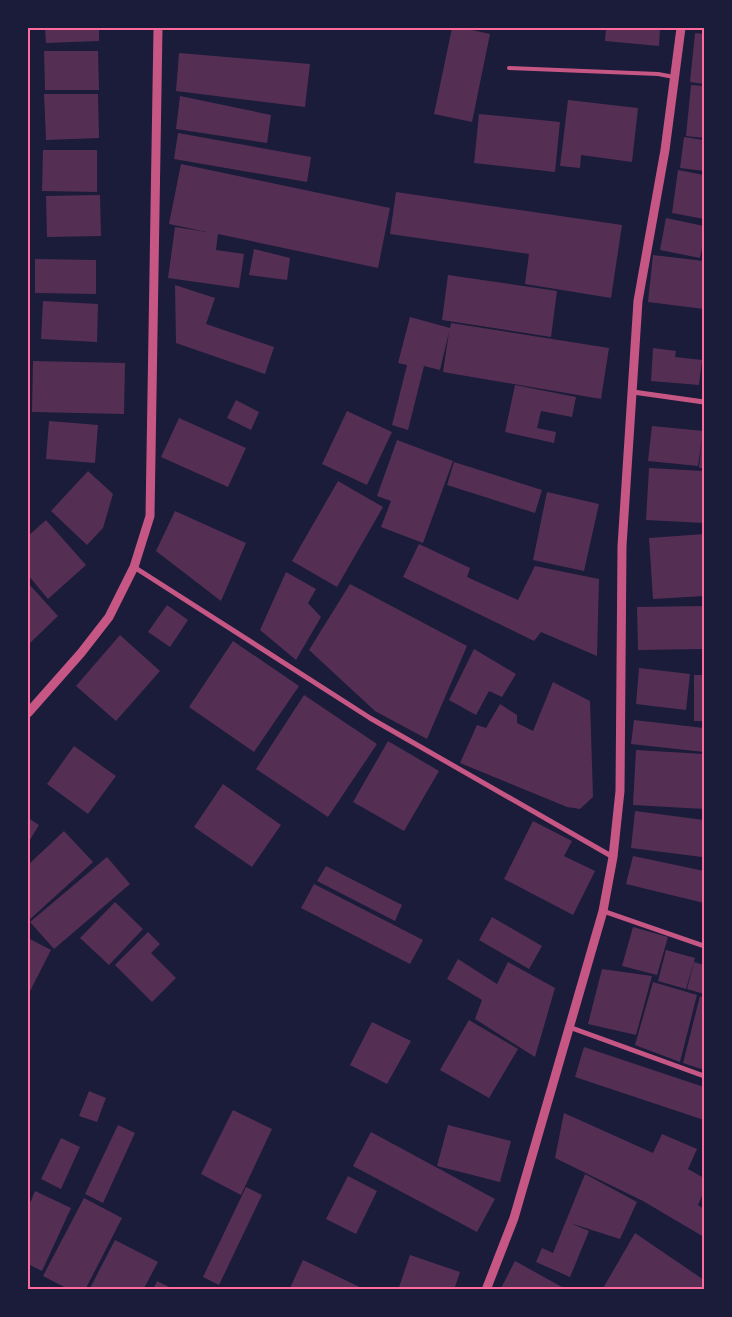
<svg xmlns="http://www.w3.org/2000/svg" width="732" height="1317" font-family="Overpass,sans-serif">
<rect width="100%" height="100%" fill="#1b1b3a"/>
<path fill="#542f53" d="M45 28H99V41L46 43Z
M452 28H463L490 34 472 122 434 114Z
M606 28H660L659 46 605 41Z
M695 33 704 34V84L690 82Z
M44 51H98L99 90H45Z
M179 53 310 64 305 107 176 91Z
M691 85 704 86V138L686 136Z
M44 94H98L99 138 46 140Z
M180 96 271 115 267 143 176 129Z
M568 100 638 108 632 162 581 155 580 168 560 166Z
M479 114 560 122 555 172 474 163Z
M178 133 311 157 307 182 174 159Z
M684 137 704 140V171L680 168Z
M43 150H97V192L42 191Z
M181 164 390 208 378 268 218 234 216 250 244 254 239 288 168 278 175 227 207 232 169 224Z
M678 170 704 175V219L672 213Z
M396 192 622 225 611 298 525 284 529 254 390 234Z
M100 195 101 236 47 237 46 196Z
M666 218 704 226V239L700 258 660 250Z
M254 249 290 258 287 280 249 275Z
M653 255 704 261V309L648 302Z
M35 259 96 260V294L35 293Z
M448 275 557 291 551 337 442 320Z
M175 285 215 298 206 324 274 347 265 374 176 343Z
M43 301 98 304 97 342 41 339Z
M410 317 450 328 451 323 609 348 601 399 443 372 449 332 440 370 424 366 408 430 392 425 407 365 398 363Z
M653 348 676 351 675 357 702 360 699 385 651 381Z
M33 361 125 363 124 414 32 412Z
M515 385 576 397 572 417 541 411 537 428 556 432 554 443 505 432Z
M236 400 259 412 251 430 227 418Z
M347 411 392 432 367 485 322 464Z
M179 418 246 448 228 487 161 457Z
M49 421 98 425 95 463 46 459Z
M652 426 704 431V468H699L702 438 698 466 648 461Z
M397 440 453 461 423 543 381 527 391 501 377 496Z
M454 462 542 490 535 513 447 485Z
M649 468 704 471V523L646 520Z
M88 471 113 494 103 528 87 545 51 511Z
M338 481 383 507 337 587 292 561Z
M547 492 599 504 584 571 533 560Z
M175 511 246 543 221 601 156 551Z
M46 520 86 565 48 599 28 575V536Z
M704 534V596L653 599 649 538Z
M419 544 470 568 467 577 518 600 535 566 599 579 597 656 541 632 534 641 403 577Z
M286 572 316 589 308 603 321 617 296 660 260 630Z
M28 583 58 616 28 645Z
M350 584 467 646 427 739 375 711 309 650Z
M167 605 188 620 170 647 148 632Z
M704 606V649L638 650 637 607Z
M120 635 160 671 116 721 76 686Z
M233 641 299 686 254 752 189 707Z
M474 649 516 674 502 697 489 691 476 715 449 700Z
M639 668 690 674 686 710 636 704Z
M694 675H704V721H694Z
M553 682 590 701 593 797 580 809 567 807 460 763 477 725 486 728 500 704 517 715V723L533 731Z
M304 695 377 744 328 817 256 769Z
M634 720 704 728V752L631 744Z
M388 741 439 771 404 831 353 802Z
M74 746 116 776 88 814 47 784Z
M636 750 704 754V809L633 805Z
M223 784 281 825 252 867 194 827Z
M635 811 704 820 702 857 631 848Z
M28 818 39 825 28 843Z
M533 821 572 841 564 856 595 871 573 915 504 879Z
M64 831 93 862 28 921V865Z
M633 856 704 871V903L626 884Z
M107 857 130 884 54 949 30 922Z
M326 866 402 905 395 921 317 881Z
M314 884 423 940 410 964 301 908Z
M115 902 143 929 109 965 80 938Z
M492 917 542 946 529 969 479 940Z
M633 927 668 937 657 975 622 966Z
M148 932 160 944 151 953 176 978 152 1002 115 965Z
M28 938 51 950 28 995Z
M666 950 695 958 686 989 658 981Z
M458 959 497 984 508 962 555 988 535 1057 475 1019 482 1000 447 979Z
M694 962 704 965V994L687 989Z
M602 969 652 976 636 1035 588 1024Z
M653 982 697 995 680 1062 635 1045Z
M700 996 704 998V1070L683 1063Z
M469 1020 518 1049 489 1098 440 1070Z
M372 1022 411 1041 387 1084 350 1065Z
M584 1047 704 1087V1120L575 1077Z
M89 1091 106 1098 97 1122 79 1116Z
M233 1110 272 1129 241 1195 201 1174Z
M564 1113 653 1153 662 1134 697 1149 688 1169 704 1178V1191L698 1205 704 1209V1237L643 1201 555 1158Z
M118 1125 135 1133 103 1203 85 1194Z
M448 1125 511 1141 500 1182 437 1166Z
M371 1132 495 1199 477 1232 353 1166Z
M61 1138 80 1147 61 1189 41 1179Z
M585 1174 637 1202 620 1239 570 1223 589 1231 570 1277 536 1262 542 1248 553 1253Z
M348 1176 377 1191 356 1234 326 1219Z
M246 1187 262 1195 219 1285 203 1277Z
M35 1191 71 1208 42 1271 28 1264V1208Z
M84 1198 122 1218 85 1290H70L43 1276Z
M635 1233 704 1280V1290H602Z
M115 1240 158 1262 143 1290H89Z
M410 1255 460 1272 454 1290H398Z
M303 1260 366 1290H289Z
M515 1261 562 1287 561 1290H500Z
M157 1281 175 1290H153Z"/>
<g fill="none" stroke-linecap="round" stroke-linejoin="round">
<path stroke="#c65784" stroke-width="4" d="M509 68 658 74 674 77"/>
<path stroke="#c65784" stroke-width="5" d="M633 392 704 402
M134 567 370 718 613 857
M603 911 704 946
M569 1027 704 1076"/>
<path stroke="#c65784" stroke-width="9" d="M28 713 81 653 109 617 134 567 150 516 158 28
M486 1290 514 1218 603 911 613 857 620 791 622 546 638 301 665 150 681 28"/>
</g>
<rect width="732" height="1317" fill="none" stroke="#1b1b3a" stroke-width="58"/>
<rect x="29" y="29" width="674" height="1259" fill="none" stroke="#ff6b9d" stroke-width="2"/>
</svg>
